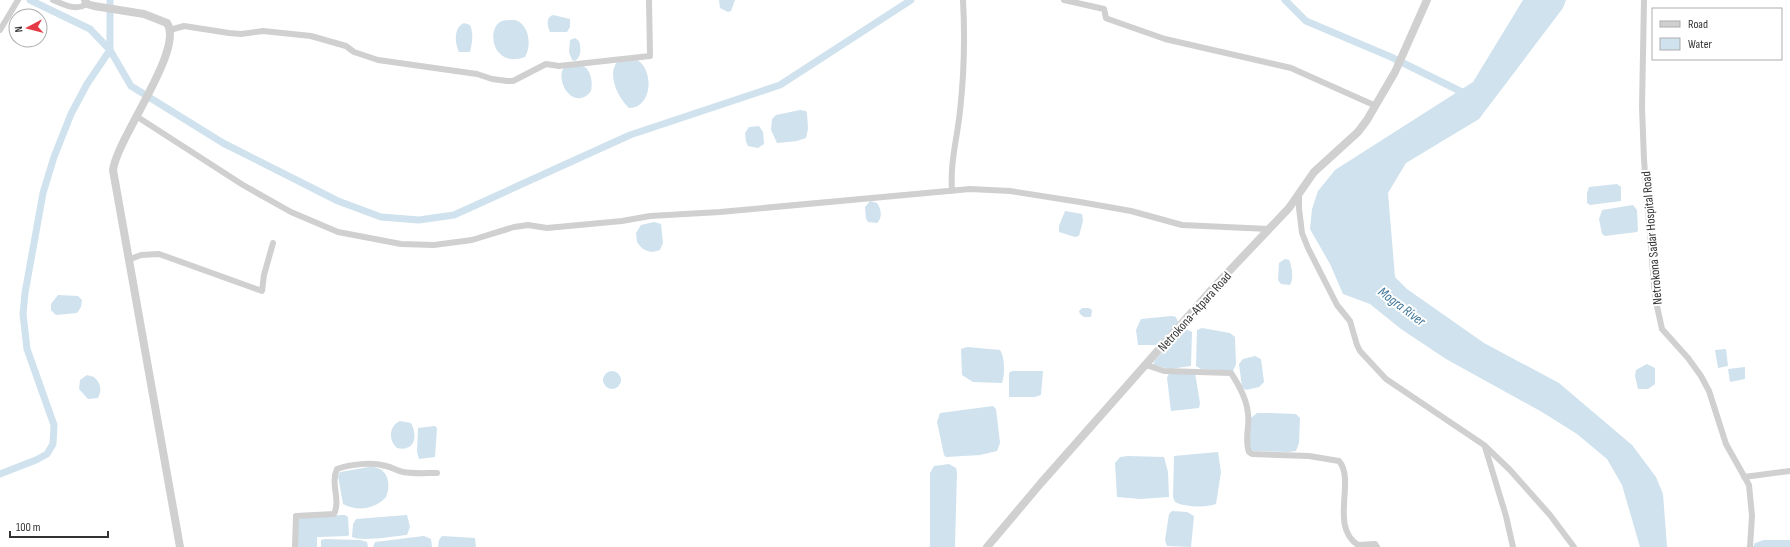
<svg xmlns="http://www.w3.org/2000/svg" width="1790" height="547" font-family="'Sofia Sans Condensed',sans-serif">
<rect width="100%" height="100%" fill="#fff"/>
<path fill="#cfe2ee" d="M719 0H735L731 11 728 12 720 8Z
M1523 0H1566L1563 8 1479 119 1406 163 1388 193 1395 277 1407 289 1484 343 1559 383 1632 445 1656 477 1663 494 1667 547H1640L1622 485 1607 459 1577 434 1542 412 1446 359 1401 329 1370 304 1343 294 1330 264 1310 229 1312 209 1318 191 1335 170 1473 82Z
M553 15 570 19V27L567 32H550C547 26 546 17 553 15Z
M515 20C529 24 532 45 525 57 491 69 486 27 502 21 506 20 511 20 515 20Z
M464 23 470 25C474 34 472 43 470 52H459C455 44 453 28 464 23Z
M575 38 579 41C581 48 582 56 575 61L572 60 569 52 570 40Z
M637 60C654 69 653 108 629 108 618 98 607 75 617 62Z
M581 65C591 68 593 82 591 91 578 109 558 90 562 71L564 68Z
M800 110 806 111 807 113 808 129 806 138 797 141 777 143 771 130 772 119 776 115Z
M759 126 763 132 764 144 758 148 748 146 746 142 745 133 749 127Z
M1617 184 1621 187V201L1590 205 1587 203V193L1589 187Z
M870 201 877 203C881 209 883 217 877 223L868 222 866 219 865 207Z
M1633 205 1637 210 1638 230 1637 232 1605 236 1602 234 1599 219 1602 210Z
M1065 211 1082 214 1083 221 1079 236 1075 237 1059 232V226Z
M654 222 661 224 663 243 660 250C650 254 643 251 637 242L636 233 641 225Z
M1285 259 1289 260C1292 266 1294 279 1290 285L1281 284 1278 280 1279 263Z
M58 295 78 296 82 300 81 307 77 313 56 315 51 310V304Z
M1082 308H1089L1092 310 1091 317H1084L1080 314 1079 311Z
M1172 316 1176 317 1178 322 1158 345H1138L1136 330 1141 319Z
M1202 328 1230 333 1235 337 1236 364 1233 371 1201 369 1196 366 1197 330Z
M1188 330 1192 332 1191 366 1170 369 1153 365 1155 360 1183 331Z
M967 347 1000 350C1005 357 1005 375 1002 383L973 382 962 375 961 349Z
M1726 349 1728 366 1718 368 1715 350Z
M1255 356 1261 359 1264 382 1259 387 1246 390 1242 387 1239 364 1243 359Z
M1647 364 1655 368V384L1648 389H1638L1635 376 1636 370Z
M1745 367V379L1730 382 1728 369Z
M1012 371H1043L1041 395 1035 397H1009V373Z
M603 380a9 9 0 1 1 18 0a9 9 0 1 1-18 0Z
M1169 373H1195L1200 403 1199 408 1171 411 1167 378Z
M87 375 94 377C101 384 102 389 98 398L88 399 79 389 80 380Z
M993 406 996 409 1000 443 997 451 980 455 946 457 944 455 937 422 940 413Z
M1270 413 1296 414 1300 418 1299 443 1296 451 1288 452 1251 451 1249 437 1251 418 1257 413Z
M400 421 411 423C418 436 415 452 397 448 388 440 389 426 400 421Z
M435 426 437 428 435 457 419 459 417 452 418 428Z
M1218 452 1221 472 1216 504C1206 508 1184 507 1175 502L1173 497 1174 456Z
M1128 456 1164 457 1168 472 1169 497 1140 499 1117 497 1115 463 1120 457Z
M949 464 956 468 957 472 955 547H930V473L934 466Z
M369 467C387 466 392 482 386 497 375 509 358 512 343 504L338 476 340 472Z
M1172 511 1187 512 1194 516 1191 547 1167 546 1165 540 1169 514Z
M342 515H345L348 517 349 535 347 536 319 537H317V547H297L298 518Z
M407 515 410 527 407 535C395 536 362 542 352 537L353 524 356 519Z
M424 536 431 539 432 547H373L375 542Z
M442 536 475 538 476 547H438L439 540Z
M325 539 360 540 367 542 368 547H321V540Z
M1790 540V547H1753L1755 543 1764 540Z"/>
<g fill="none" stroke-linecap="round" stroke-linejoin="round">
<path stroke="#cfe2ee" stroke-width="7" d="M30 0 90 29 110 50 131 86 223 143 338 201 381 217 419 220 454 215 630 135 780 85 911 0
M1285 0 1306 21 1391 57 1466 94
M0 474 36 460 47 454 53 444 54 425 27 349 23 314 25 293 43 193 54 157 71 114 87 84 110 50V0"/>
<path stroke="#d0d0d0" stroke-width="6" d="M53 0C65 5 75 11 87 4
M1064 0 1104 9 1106 18 1108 19 1165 39 1291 68 1376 106
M1644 0 1642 107 1644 160 1655 297 1662 329 1688 358 1701 376 1709 391 1726 444 1749 485 1752 516 1750 547
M0 30 18 0
M170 30 184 26 229 33 241 34 263 31 311 36 346 46 354 52 378 60 477 74 492 79 507 81H513L546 64 559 66 650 56 649 0
M136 116 243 185 291 212 338 232 401 244 434 245 472 240 514 227 528 225 547 228 622 221 650 216 720 212 970 189 1010 191 1080 202 1131 211 1182 225 1269 229
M952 191C950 161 957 140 960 111 964 75 965 36 963 0
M1299 194V208L1302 233 1308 248 1337 305 1350 321 1357 345 1360 351 1386 379 1484 445 1510 470 1550 515 1574 547
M128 260 141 255 159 254 262 291 264 275 273 243
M1146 365 1164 371 1231 373C1239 385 1247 400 1248 414 1250 427 1244 439 1249 452L1252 454 1309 456 1339 461C1356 481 1329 526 1358 545L1375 544 1377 547
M1485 447 1506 516 1513 547
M1744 477 1790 471
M295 547 296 516 334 514C341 500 330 484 337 469 350 464 372 462 386 466 392 467 397 471 403 472 414 474 426 473 437 473"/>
<path stroke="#d0d0d0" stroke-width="8" d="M85 0 87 4 94 6 144 14 167 23C185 49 117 138 113 170L180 547
M987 547 1041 483 1215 286 1289 208 1314 172 1358 132 1367 120 1395 72 1427 0"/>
</g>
<g text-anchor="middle" stroke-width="4" stroke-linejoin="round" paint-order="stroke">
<g font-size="13" fill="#333" stroke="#fff">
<text transform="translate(1651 238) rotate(-95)" y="5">Netrokona Sadar Hospital Road</text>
<text transform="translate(1194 311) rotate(-48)" y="5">Netrokona-Atpara Road</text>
</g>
<g font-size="14" font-style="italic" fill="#3f7597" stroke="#fff">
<text transform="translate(1402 306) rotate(37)" y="5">Mogra River</text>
</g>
</g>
<rect x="1652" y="8" width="130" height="52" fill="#ffffff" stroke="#adadad"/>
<rect x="1660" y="21" width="20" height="6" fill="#d0d0d0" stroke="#adadad"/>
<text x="1688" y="28" font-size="12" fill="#333333">Road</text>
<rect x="1660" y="38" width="20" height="12" fill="#cfe2ee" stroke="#adadad"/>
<text x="1688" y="48" font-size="12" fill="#333333">Water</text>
<g transform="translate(28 28) rotate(263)"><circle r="19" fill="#ffffff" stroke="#adadad"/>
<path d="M0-3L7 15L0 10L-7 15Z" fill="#e63946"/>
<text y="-6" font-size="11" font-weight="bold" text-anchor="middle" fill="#333333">N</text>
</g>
<path d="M10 531v6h98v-6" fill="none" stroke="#333333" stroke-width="2"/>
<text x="16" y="531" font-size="12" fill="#333333" stroke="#ffffff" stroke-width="3" paint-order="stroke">100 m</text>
</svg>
